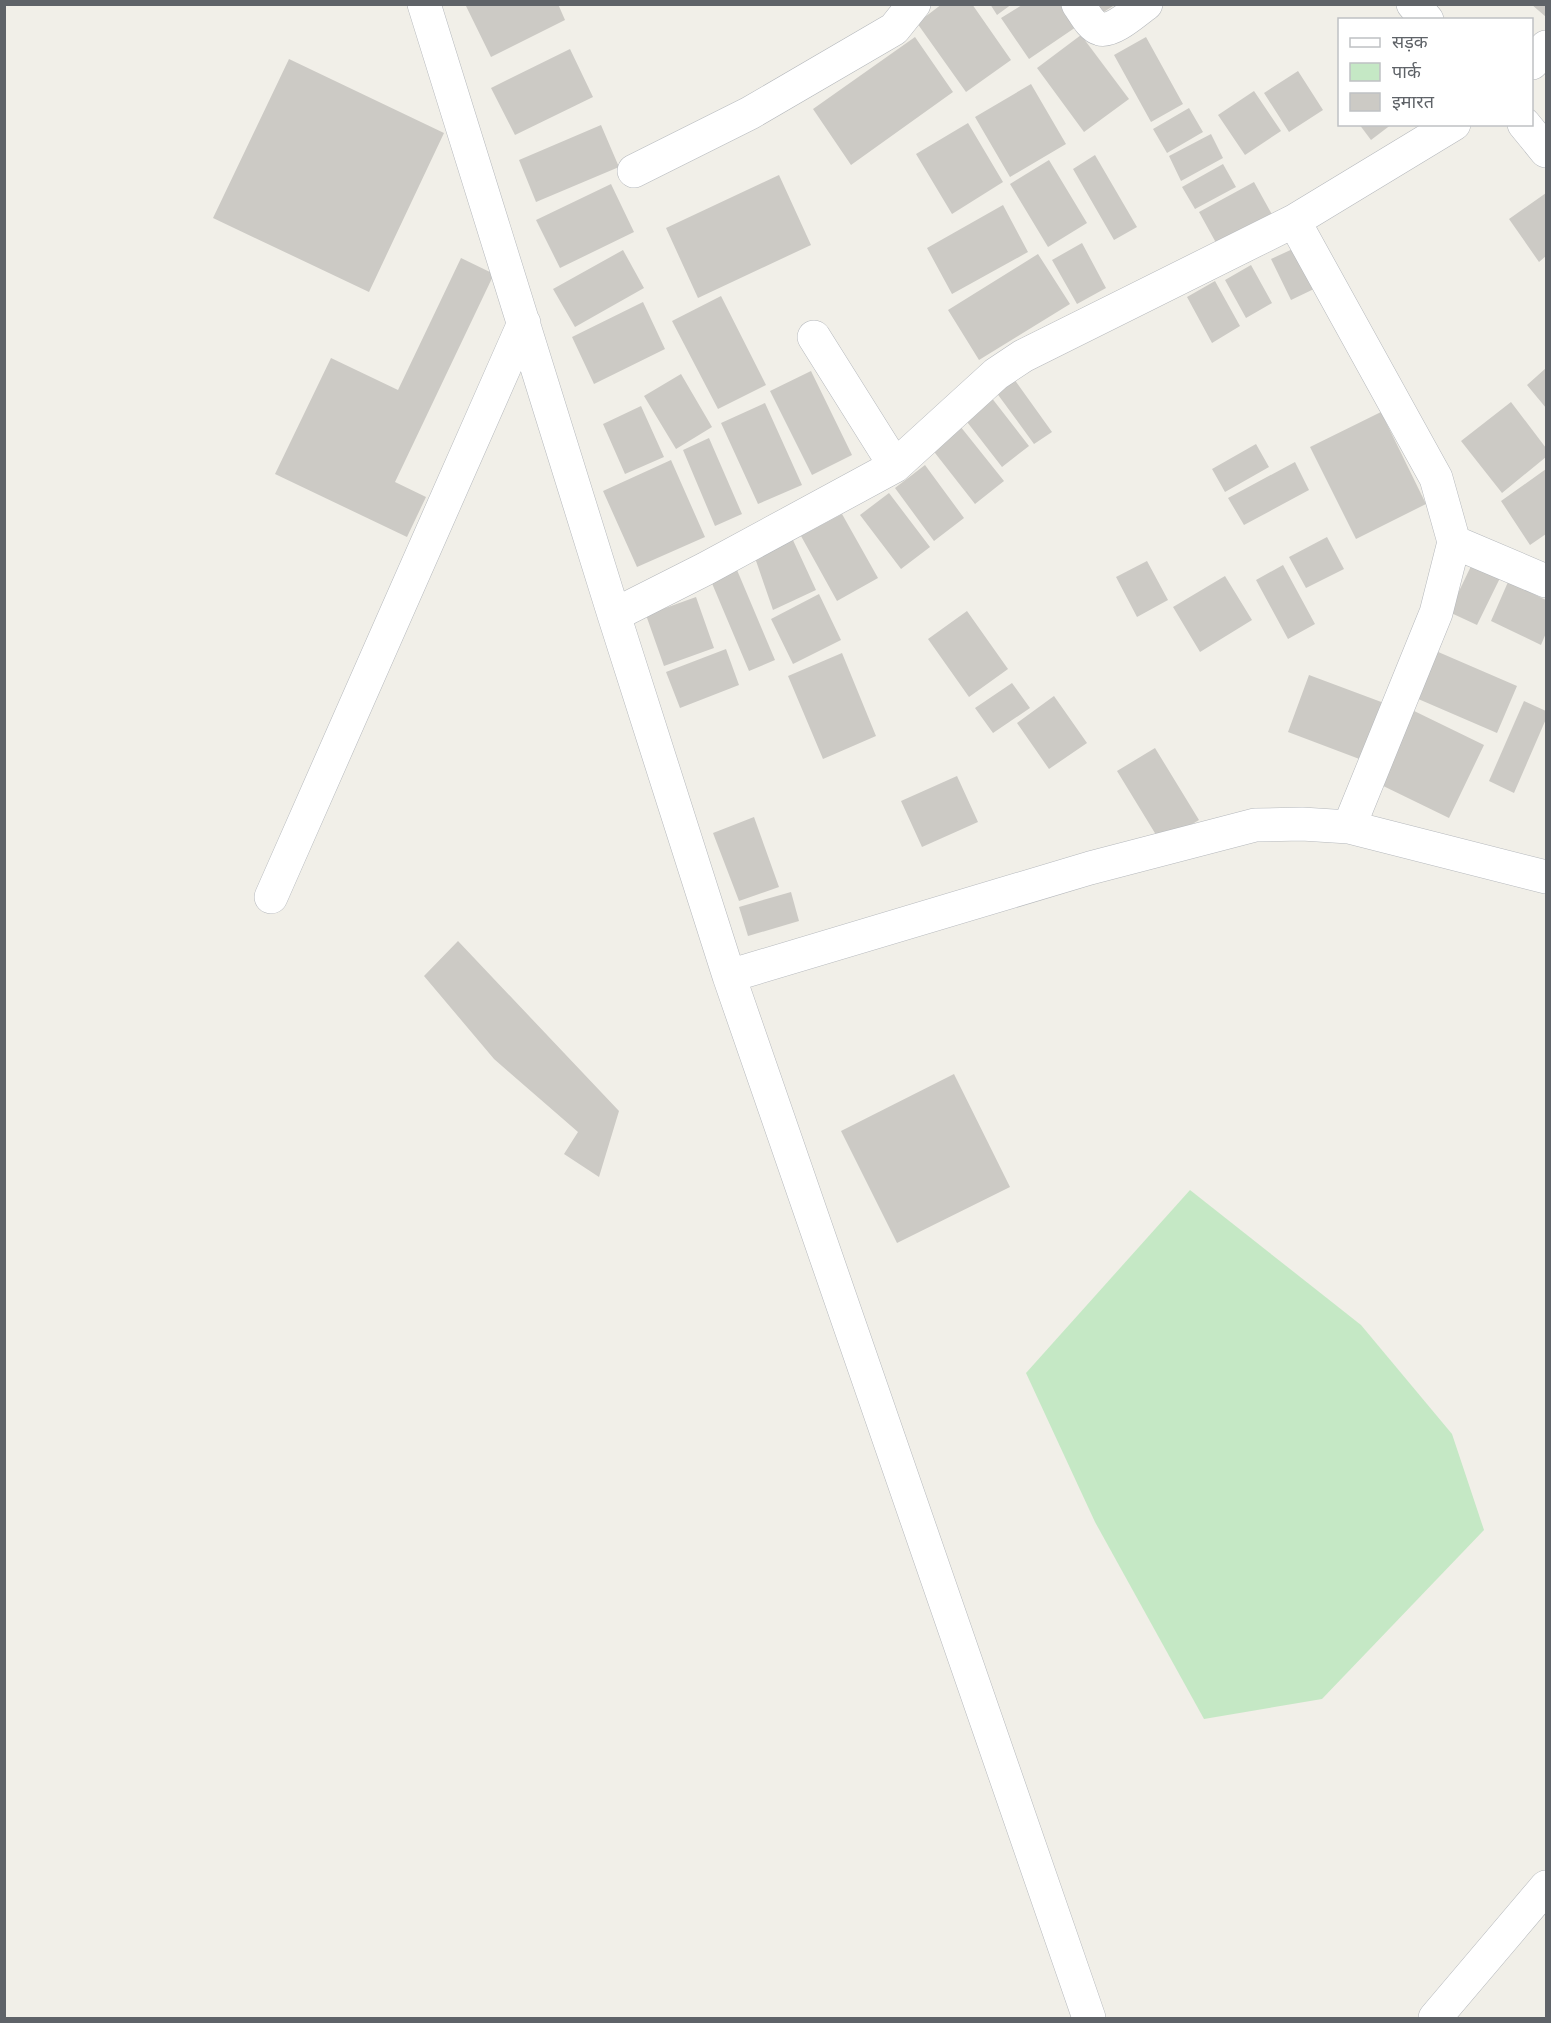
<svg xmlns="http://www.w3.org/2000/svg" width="1551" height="2023" font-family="Cabin,'Noto Sans Devanagari',sans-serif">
<rect width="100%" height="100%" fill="#f1efe8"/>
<path fill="#c5e8c5" d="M1190 1190 1361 1325 1452 1434 1484 1530 1322 1699 1204 1719 1095 1522 1026 1373Z"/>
<path fill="#cccac5" d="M465 4H558L565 20 491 57Z
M942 4H972L1011 60 966 92 917 23Z
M990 4H1012L997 15Z
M1089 4H1116L1096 17Z
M1531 4H1546V17Z
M1022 5H1065L1079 25 1029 59 1001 18Z
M1081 35 1129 99 1084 132 1037 68Z
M915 37 953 92 851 165 813 109Z
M1146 37 1183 104 1151 122 1114 55Z
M570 49 593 97 515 135 491 88Z
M289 59 444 133 369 292 213 218Z
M1298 71 1323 110 1289 132 1264 93Z
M1031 84 1066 144 1010 177 975 117Z
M1254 91 1281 131 1245 155 1218 115Z
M1189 108 1203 132 1167 153 1153 129Z
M968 123 1003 182 952 214 916 154Z
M1359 124H1392L1371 140Z
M601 125 619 167 536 202 519 160Z
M1211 134 1223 158 1181 181 1169 156Z
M1095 155 1137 227 1114 240 1073 169Z
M1049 160 1087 223 1048 247 1010 184Z
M1223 164 1236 187 1195 209 1182 187Z
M779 175 811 245 698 298 666 228Z
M1254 182 1275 220 1220 250 1199 212Z
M611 184 634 232 560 268 536 220Z
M1546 193V256L1539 262 1509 219Z
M1003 205 1028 252 952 294 927 248Z
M1082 243 1106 288 1077 304 1052 260Z
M1297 247 1316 288 1291 300 1271 259Z
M623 250 644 288 575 327 553 289Z
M1038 254 1070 304 979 360 948 310Z
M461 258 494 274 395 482 426 497 407 537 275 474 331 358 398 390Z
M1251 265 1272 303 1246 318 1225 280Z
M1215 281 1240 326 1212 343 1187 297Z
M721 296 766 385 718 409 672 321Z
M643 302 665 349 594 384 572 337Z
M1546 368V408L1527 385Z
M811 371 852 455 812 475 770 391Z
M681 374 712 427 676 449 644 396Z
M1014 379 1052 432 1034 444 996 392Z
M991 397 1029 446 1002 467 964 418Z
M1511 402 1546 448V457L1502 493 1461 441Z
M765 403 802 485 758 504 721 423Z
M641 406 664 457 625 474 603 424Z
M1381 412 1426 504 1356 539 1310 447Z
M956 421 1004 481 975 504 928 444Z
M709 438 742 514 715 526 683 450Z
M1256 444 1269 467 1225 492 1212 469Z
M671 460 705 537 637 567 603 491Z
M1295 462 1309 490 1244 525 1228 498Z
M925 465 964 518 934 541 895 488Z
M1546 469V534L1530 545 1501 501Z
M889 493 930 547 901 569 860 515Z
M842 514 878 578 837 601 801 536Z
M1327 537 1344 569 1306 588 1289 557Z
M792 538 816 590 773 610 754 555Z
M1147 561 1168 600 1137 617 1116 577Z
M1473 562 1501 576 1477 625 1449 612Z
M1283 565 1315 624 1288 639 1256 580Z
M737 570 775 660 749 671 711 581Z
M1225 576 1252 620 1200 652 1173 607Z
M1508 582 1546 600V633L1541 645 1491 621Z
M819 594 841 640 793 664 771 619Z
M696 597 714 648 664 666 646 615Z
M967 611 1008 669 969 697 928 639Z
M1429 648 1517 686 1497 733 1409 695Z
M726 649 739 685 680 708 666 672Z
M842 653 876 736 823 759 788 676Z
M1309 675 1384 703 1362 760 1288 732Z
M1012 683 1030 708 993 733 975 708Z
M1054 696 1087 743 1049 769 1017 723Z
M1524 701 1546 711V719L1514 793 1489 781Z
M1408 708 1484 745 1449 818 1373 781Z
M1155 748 1199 820 1161 843 1117 771Z
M957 776 978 822 922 847 901 801Z
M754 817 779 887 739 901 713 833Z
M791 892 799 921 748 936 739 907Z
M458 941 619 1111 599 1177 564 1154 578 1132 494 1059 424 976Z
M954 1074 1010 1187 897 1243 841 1131Z"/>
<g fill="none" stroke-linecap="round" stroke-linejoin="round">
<defs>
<path id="minor" d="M424 4 614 615 729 976 1089 2018
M1078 4C1084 12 1091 27 1100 29 1112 33 1136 11 1146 4
M1413 4 1427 20
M1532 63 1546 47
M1524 124 1546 151
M634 171 750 113 894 29 914 4
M1294 221 1436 478 1454 542 1436 613 1349 827
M814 337 895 466
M1454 542 1546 581
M614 615 705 569 895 466 996 374 1023 356 1294 221 1454 124
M271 897 524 323
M729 976 1090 868 1255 825 1302 824 1349 827 1546 877
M1435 2018 1546 1887"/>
</defs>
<use href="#minor" stroke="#b5b8bc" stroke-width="34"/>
<use href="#minor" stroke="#fff" stroke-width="33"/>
</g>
<rect width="1551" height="2023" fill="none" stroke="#5f6368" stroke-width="12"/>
<rect x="1338" y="18" width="195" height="108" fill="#ffffff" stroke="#bfc1c3" stroke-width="1.5"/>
<rect x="1350" y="38" width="30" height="9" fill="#ffffff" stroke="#bfc1c3" stroke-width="1.5"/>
<text x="1392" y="48" font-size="18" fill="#5f6368">सड़क</text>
<rect x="1350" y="63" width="30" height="18" fill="#c5e8c5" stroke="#bfc1c3" stroke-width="1.5"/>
<text x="1392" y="78" font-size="18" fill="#5f6368">पार्क</text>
<rect x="1350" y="93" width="30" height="18" fill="#cccac5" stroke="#bfc1c3" stroke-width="1.5"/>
<text x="1392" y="108" font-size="18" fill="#5f6368">इमारत</text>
</svg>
